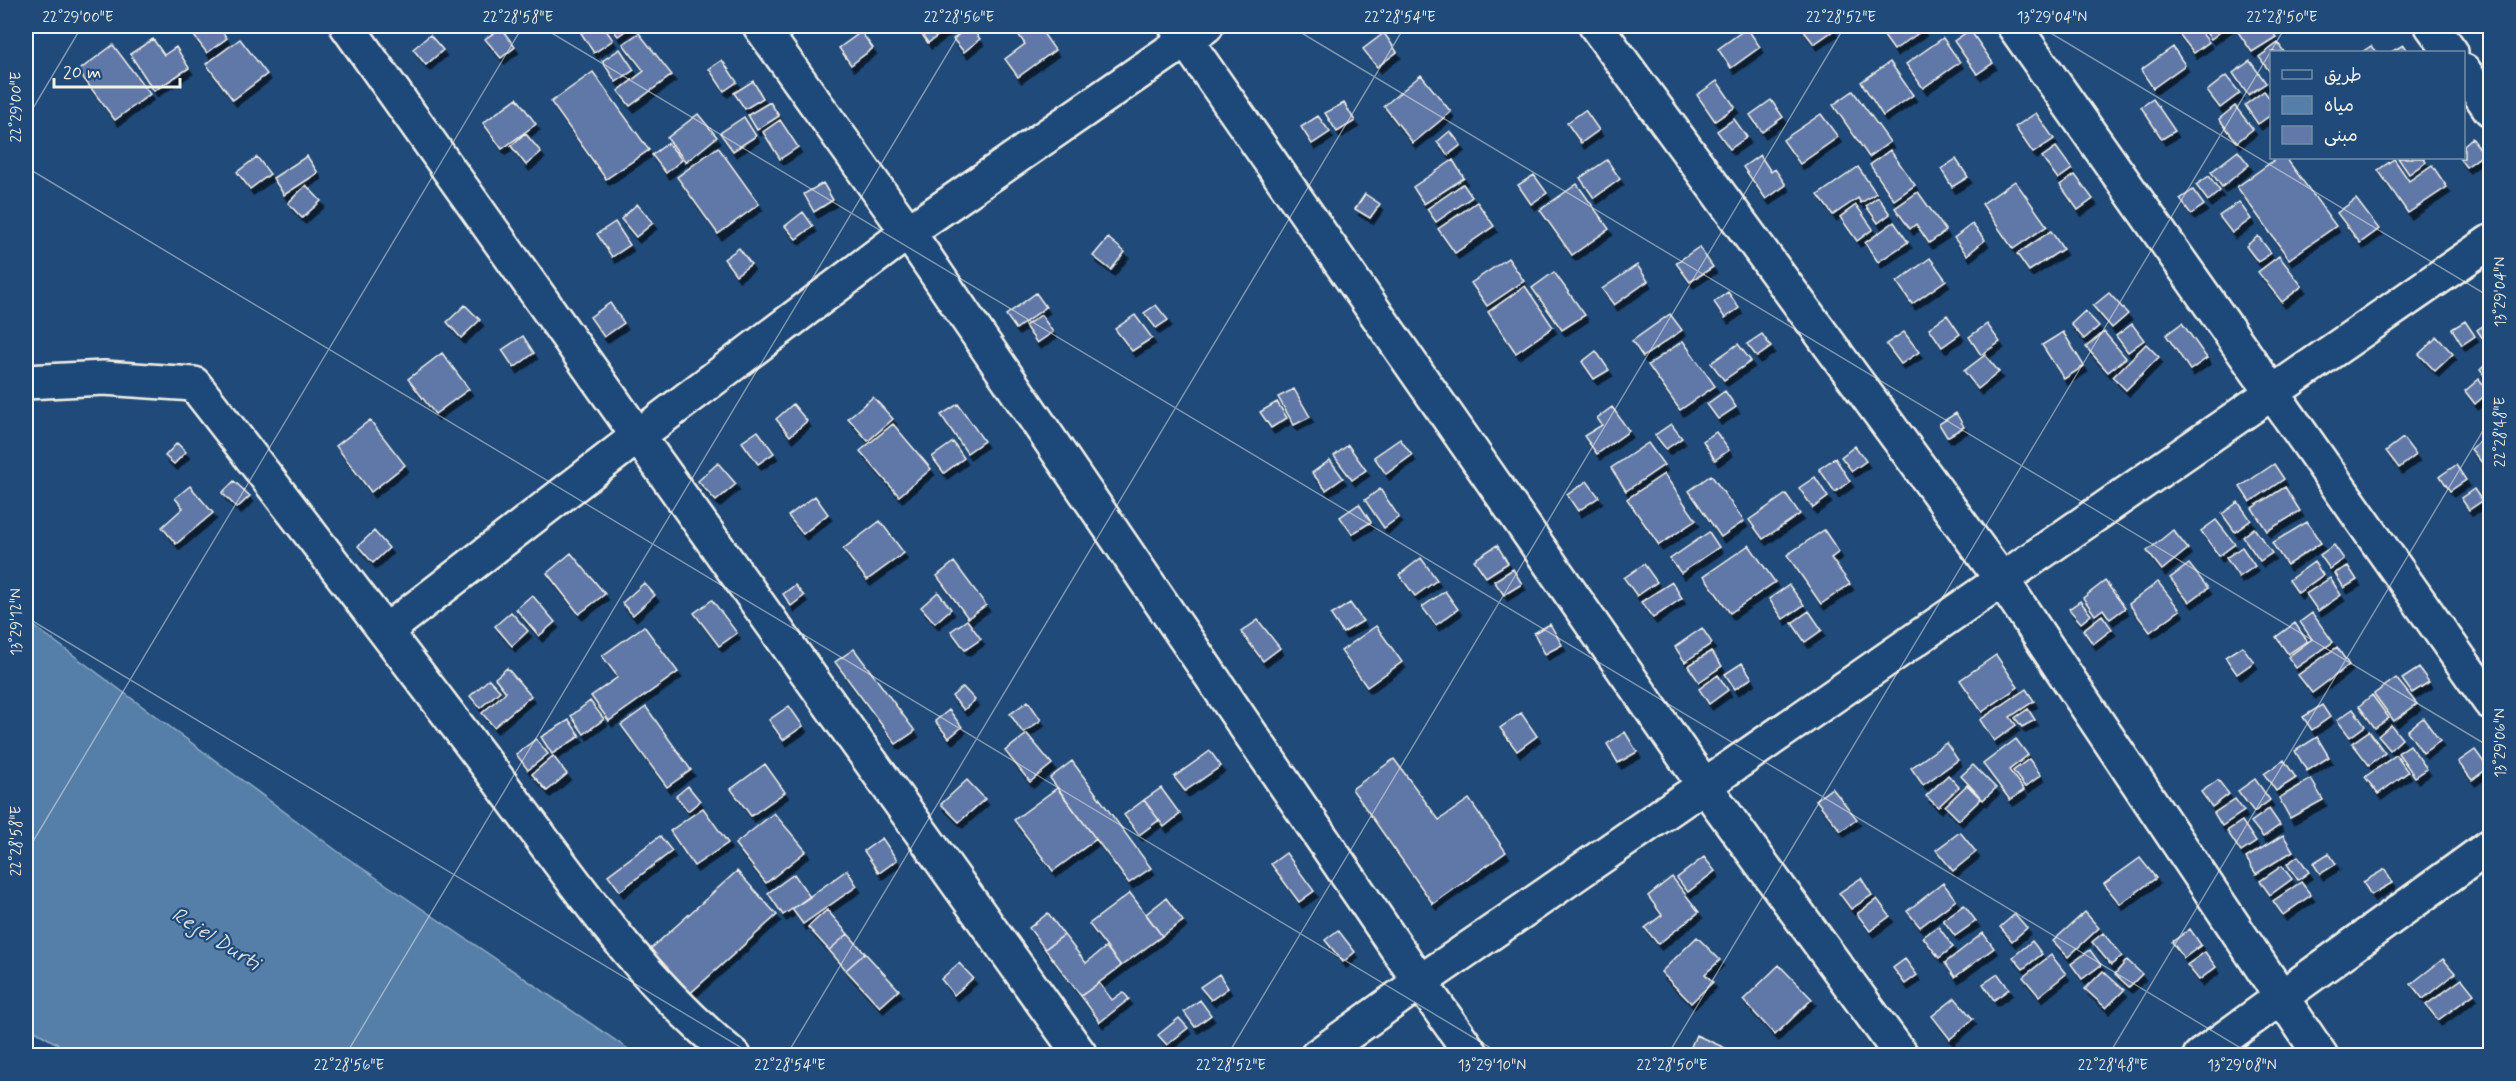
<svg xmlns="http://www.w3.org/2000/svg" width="2516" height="1081" font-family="Mynerve,'Playpen Sans Arabic',sans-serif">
<defs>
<filter id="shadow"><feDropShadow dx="3.5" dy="6" stdDeviation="0" flood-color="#0009"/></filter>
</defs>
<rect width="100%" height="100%" fill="#1f4a7a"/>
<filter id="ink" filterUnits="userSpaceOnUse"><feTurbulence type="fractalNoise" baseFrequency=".0167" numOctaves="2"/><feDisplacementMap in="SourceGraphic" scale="12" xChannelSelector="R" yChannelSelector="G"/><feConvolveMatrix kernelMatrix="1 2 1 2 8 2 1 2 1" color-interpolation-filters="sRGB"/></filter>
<g filter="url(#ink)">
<path fill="#557fa9" stroke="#95adc2" stroke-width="1.5" d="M26 620 340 853 637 1055 78 1056 26 1026Z"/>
<path fill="#6178a8" stroke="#f4f1e8" stroke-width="1.5" filter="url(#shadow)" d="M208 26H218L227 38 207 53 194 36Z
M592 26H603L613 40 594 53 581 33Z
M610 26H632L618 36Z
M916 26H945L947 29 928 43Z
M970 26 980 39 964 52 953 39Z
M1030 26H1038L1055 50 1018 77 1005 59 1025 44 1018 34Z
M1800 26H1831L1834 30 1814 44Z
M1891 26H1919L1923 30 1894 50 1881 32Z
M2173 26H2196L2209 42 2194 53Z
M2201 26H2228L2211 39Z
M2247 26H2268L2276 37 2252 52 2238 32Z
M501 28 515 47 501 58 485 39Z
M1747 28 1760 47 1731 68 1718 49Z
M1970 30 1993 63 1977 74 1954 41Z
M861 32 873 48 851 65 839 48Z
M639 33 672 75 630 106 618 91 644 71 623 44Z
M1384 33 1397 52 1377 67 1363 49Z
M430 35 443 50 426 65 413 49Z
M1943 38 1960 62 1923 88 1906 64Z
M153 39 164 55 176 47 189 68 154 91 130 54Z
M240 39 267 74 233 100 206 64Z
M2278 43 2284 52H2272V75L2259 57Z
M113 45 150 94 115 120 78 71Z
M2403 45 2408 52H2391Z
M2371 46 2376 52H2362Z
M2173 47 2185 65 2153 88 2141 70Z
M620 49 634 70 616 82 602 61Z
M722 60 737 82 724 91 709 69Z
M2250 61 2266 83 2248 95 2233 73Z
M1890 62 1913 95 1883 116 1861 82Z
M593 72 649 150 606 179 551 102Z
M1421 75 1451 112 1413 143 1384 106Z
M2226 76 2240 93 2220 108 2207 91Z
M753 81 763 98 745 109 734 93Z
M1717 81 1735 107 1715 121 1697 95Z
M1853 91 1890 142 1869 157 1833 105Z
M2264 91 2272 101V114L2258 124 2245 105Z
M517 98 536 124 502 149 483 123Z
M2153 99 2175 131 2162 139 2141 107Z
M1771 100 1783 117 1762 132 1750 115Z
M770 102 779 116 757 130 748 115Z
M1344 103 1355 121 1337 132 1325 113Z
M2235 106 2253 129 2237 142 2219 119Z
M1585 110 1599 130 1581 143 1567 123Z
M2036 113 2054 139 2033 153 2015 127Z
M698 114 717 137 686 162 667 138Z
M1821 114 1838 137 1800 164 1783 140Z
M1318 116 1330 132 1312 144 1301 127Z
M744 117 756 136 733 151 720 133Z
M1734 119 1747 137 1730 149 1717 131Z
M780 120 798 147 780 159 763 132Z
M1450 131 1461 145 1448 155 1437 142Z
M525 133 541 152 526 165 511 146Z
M2472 138 2484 154 2466 167 2459 158H2464V145Z
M668 143 682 160 666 173 652 155Z
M718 147 759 204 718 234 677 177Z
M2056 147 2072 169 2058 179 2042 157Z
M1890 150 1915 185 1894 200 1870 165Z
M2238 151 2249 165 2222 187 2211 172Z
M1760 155 1771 172 1775 169 1786 185 1766 199 1743 167Z
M307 156 318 173 284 195 273 178Z
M257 157 270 174 250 189 237 172Z
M2277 158H2286L2336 226 2289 259 2237 187Z
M2398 158H2423L2426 162 2409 174Z
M1956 159 1968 177 1952 187 1941 169Z
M2394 159 2409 181 2432 165 2447 187 2408 213 2378 170Z
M1453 160 1464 178 1424 204 1413 187Z
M1607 160 1620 179 1594 198 1580 178Z
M1858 167 1876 193 1861 203 1858 198 1833 215 1818 195Z
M1534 175 1547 193 1531 204 1518 185Z
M2075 175 2093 199 2078 210 2060 185Z
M2209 176 2220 191 2208 201 2196 185Z
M2015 181 2047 226 2013 249 1982 204Z
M823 183 833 200 814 212 804 194Z
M1463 184 1472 197 1436 222 1427 209Z
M1577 184 1609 229 1572 255 1540 210Z
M306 185 321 201 302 218 288 203Z
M2193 190 2204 205 2191 214 2180 199Z
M1918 192 1946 231 1929 243 1916 224 1910 229 1895 208Z
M1365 194 1380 204 1370 218 1355 209Z
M1878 197 1890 214 1878 223 1866 206Z
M2356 199 2379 229 2360 243 2337 213Z
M1477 202 1494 226 1455 253 1438 229Z
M2239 202 2251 219 2232 233 2219 216Z
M637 204 653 223 636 237 621 219Z
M1856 205 1873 229 1857 241 1840 217Z
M803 212 813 226 796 239 785 226Z
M615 222 630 245 612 257 597 234Z
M1894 222 1908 242 1878 262 1865 243Z
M1972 224 1985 240 1967 255 1954 238Z
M2051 231 2063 249 2029 271 2017 254Z
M2258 236 2271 253 2258 262 2246 246Z
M1108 238 1125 252 1111 270 1093 256Z
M1699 247 1713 267 1690 282 1676 263Z
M739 248 751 264 736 275 724 259Z
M2279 256 2302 286 2282 302 2258 272Z
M1508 258 1524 281 1487 306 1471 283Z
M1930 258 1946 280 1912 304 1897 282Z
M1637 265 1648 281 1614 305 1602 289Z
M1554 272 1585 315 1562 330 1532 288Z
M1525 286 1553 327 1516 353 1488 312Z
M1728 292 1739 308 1725 318 1714 302Z
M1036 293 1046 307 1016 329 1006 315Z
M2109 293 2128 314 2112 328 2093 306Z
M610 303 624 323 604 337 590 317Z
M465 305 480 320 461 338 447 322Z
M1156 305 1168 320 1156 328 1144 313Z
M2085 311 2099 326 2084 339 2071 324Z
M1670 314 1682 330 1643 357 1632 341Z
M1041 315 1053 332 1037 343 1025 326Z
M1135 315 1152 338 1132 351 1115 329Z
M1947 315 1960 334 1942 347 1929 328Z
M2465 321 2475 336 2462 345 2452 329Z
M2490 321V349L2477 330Z
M2182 323 2207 358 2190 370 2166 335Z
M1987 324 2000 342 1981 355 1969 337Z
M2132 324 2144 340 2128 352 2116 336Z
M1904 332 1919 352 1901 364 1886 344Z
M2063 332 2084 366 2064 379 2042 345Z
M2104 332 2126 358 2108 372 2086 347Z
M1762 334 1771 347 1757 357 1747 344Z
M523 336 534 353 514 368 502 350Z
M2437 337 2453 354 2435 371 2419 354Z
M1683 341 1715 386 1680 410 1648 365Z
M1738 344 1751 361 1724 380 1711 363Z
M2146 344 2159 357 2126 390 2113 377Z
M1596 351 1609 370 1594 379 1582 362Z
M442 353 469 389 435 414 408 379Z
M1985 355 1999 372 1978 389 1964 371Z
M2490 360V381H2489L2480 370Z
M2479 379 2489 392 2475 404 2465 391Z
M1294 389 1310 417 1294 425 1278 397Z
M1725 391 1736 407 1718 419 1707 404Z
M873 397 893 419 868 441 848 418Z
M1277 402 1287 418 1271 428 1260 412Z
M793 404 807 421 790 436 776 419Z
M958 404 984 441 967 453 941 415Z
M1612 407 1629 431 1597 454 1584 436 1602 425 1597 418Z
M1956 413 1964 427 1947 437 1939 424Z
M370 420 405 465 371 492 336 446Z
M893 424 931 469 899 496 860 451Z
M1671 424 1682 438 1666 449 1655 435Z
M758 431 774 453 758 464 742 442Z
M1716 432 1729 450 1715 460 1703 441Z
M2490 434V459L2483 464 2471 449Z
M2403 438 2416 455 2399 468 2386 451Z
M1400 439 1412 455 1386 474 1374 457Z
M953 442 964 458 944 473 932 457Z
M177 443 186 452 174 464 165 456Z
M1648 443 1664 465 1626 491 1611 468Z
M1348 445 1366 470 1352 480 1334 456Z
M1855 446 1866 461 1852 471 1841 457Z
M1835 458 1850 481 1835 492 1819 469Z
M1330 460 1343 478 1326 490 1312 473Z
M718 463 736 484 716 501 698 481Z
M2274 464 2284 479 2250 502 2240 487Z
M2456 465 2466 480 2450 491 2440 476Z
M1664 474 1696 520 1659 545 1627 499Z
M1711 475 1744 521 1721 537 1689 491Z
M1815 477 1828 497 1813 508 1799 488Z
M234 481 250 496 237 508 222 493Z
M1587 481 1599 497 1578 511 1567 495Z
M190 486 213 513 176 544 162 527 183 508 175 498Z
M2285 487 2300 511 2267 531 2252 508Z
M1380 489 1399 517 1384 528 1365 500Z
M2474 489 2482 501 2469 510 2461 498Z
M1786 494 1800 514 1763 539 1749 520Z
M815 496 828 514 803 534 788 516Z
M2238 502 2251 520 2235 532 2222 514Z
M1359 504 1371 522 1352 534 1340 517Z
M2216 520 2235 544 2219 556 2201 531Z
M880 521 904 553 867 580 843 549Z
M2307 522 2321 543 2287 565 2272 543Z
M2254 528 2272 553 2260 561 2243 537Z
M1824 530 1839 552 1831 558 1850 584 1821 604 1787 555Z
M2173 530 2188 549 2162 570 2147 551Z
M374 531 389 548 373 563 358 546Z
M1709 532 1719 547 1681 573 1670 559Z
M1497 545 1508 563 1486 577 1474 560Z
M1749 545 1775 582 1730 613 1704 576Z
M2334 545 2344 559 2330 569 2320 555Z
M2242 547 2255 566 2239 577 2226 558Z
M571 553 605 594 579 614 547 573Z
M1421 558 1437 580 1415 596 1399 575Z
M954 562 986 605 968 618 937 576Z
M2314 562 2323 575 2298 593 2289 580Z
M1644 564 1657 582 1637 596 1624 578Z
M2189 564 2208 588 2189 602 2170 578Z
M2348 566 2357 580 2344 588 2335 573Z
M1513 569 1522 584 1504 595 1494 581Z
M2330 578 2341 595 2318 611 2306 594Z
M2105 581 2125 608 2110 619 2103 609 2095 615 2083 598Z
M1672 582 1682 598 1653 618 1641 602Z
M2158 582 2180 610 2150 632 2129 604Z
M644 583 655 595 633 615 622 603Z
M795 585 804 596 791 606 783 594Z
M1789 585 1804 605 1783 619 1769 599Z
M1445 591 1458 609 1436 625 1422 607Z
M938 592 951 609 935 623 921 607Z
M532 595 555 622 539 636 516 609Z
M712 600 737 633 719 646 694 613Z
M2080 601 2091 615 2081 623 2069 609Z
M1350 603 1363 621 1343 633 1331 615Z
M1809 611 1822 630 1805 642 1792 623Z
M511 612 528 631 512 646 495 626Z
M2312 613 2333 642 2296 668 2288 657 2312 639 2300 622Z
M2102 615 2112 629 2093 644 2083 630Z
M967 620 981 639 965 650 951 631Z
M1258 620 1280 648 1263 661 1241 632Z
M2295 623 2307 641 2288 654 2276 637Z
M1550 624 1562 645 1545 654 1534 633Z
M644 626 678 672 609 721 591 696 618 677 602 656Z
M1376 626 1402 662 1367 687 1341 651Z
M1702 628 1712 643 1685 662 1675 647Z
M2242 646 2254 662 2237 674 2225 657Z
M2337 647 2349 665 2312 693 2298 675Z
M854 649 915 731 896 744 835 662Z
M1711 651 1722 666 1699 682 1688 666Z
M1996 655 2018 687 1982 712 1960 680Z
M1742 663 1752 678 1735 689 1725 674Z
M507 668 531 696 494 727 482 713 506 692 495 678Z
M2419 668 2429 682 2412 693 2402 679Z
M1718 675 1728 690 1709 704 1699 689Z
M2396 678 2417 704 2394 721 2374 694Z
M489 679 500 691 480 708 470 696Z
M963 687 975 700 964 710 952 696Z
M2026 689 2034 701 2010 717 2016 725 1994 741 1980 720Z
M2372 695 2389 718 2375 728 2359 706Z
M590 701 604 719 584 734 571 716Z
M1028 701 1041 720 1023 733 1010 714Z
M2322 705 2330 717 2312 730 2303 717Z
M789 706 803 726 783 740 769 720Z
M646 707 691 770 667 787 621 725Z
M2028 709 2035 720 2022 727 2015 718Z
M2353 709 2365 726 2350 737 2337 720Z
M949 710 962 727 949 738 935 721Z
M1521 713 1537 736 1517 751 1500 728Z
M2423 718 2440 741 2423 753 2407 731Z
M569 720 580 736 552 754 541 737Z
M2391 725 2402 739 2390 750 2378 736Z
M2369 731 2385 753 2369 765 2352 743Z
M1625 732 1637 752 1618 763 1607 744Z
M1027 734 1052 764 1030 782 1005 751Z
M2317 737 2329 757 2307 771 2295 751Z
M536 739 548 754 528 770 516 754Z
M2016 739 2028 755 2009 770 2024 790 2010 800 1983 764Z
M1946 743 1958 760 1923 785 1911 768Z
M2410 745 2427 769 2415 777 2398 753Z
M2475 750 2488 768 2472 780 2458 762Z
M1210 751 1221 766 1185 791 1174 777Z
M2396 755 2408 772 2378 794 2365 777Z
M553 756 567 774 547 791 532 774Z
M1394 759 1439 820 1469 799 1506 852 1433 904 1352 789Z
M2029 759 2041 775 2025 787 2013 771Z
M2284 760 2296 778 2276 791 2264 774Z
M1072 761 1151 868 1129 883 1050 778Z
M765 764 785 792 751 816 731 789Z
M1973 765 1996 788 1983 800 1961 776Z
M1948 775 1959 787 1938 807 1926 796Z
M2255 779 2270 800 2254 812 2238 791Z
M2311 779 2323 800 2290 818 2279 798Z
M967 780 985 799 959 822 941 804Z
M2218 780 2229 794 2212 807 2201 792Z
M1967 785 1981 799 1959 820 1945 806Z
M688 786 700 801 688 811 676 796Z
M1057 788 1096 839 1053 871 1014 820Z
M1161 788 1180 814 1164 827 1144 800Z
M1832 788 1857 819 1841 831 1816 800Z
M2235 799 2244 811 2222 826 2214 813Z
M1144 800 1159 820 1139 835 1124 815Z
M703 808 728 843 694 866 670 831Z
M2269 809 2280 825 2263 837 2251 822Z
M774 813 806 851 766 883 735 844Z
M2242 821 2256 842 2241 852 2227 831Z
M1960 832 1976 852 1953 871 1936 850Z
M2283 835 2293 851 2256 874 2246 858Z
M660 836 672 851 620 891 608 875Z
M882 838 897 860 879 873 864 851Z
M1286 853 1314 891 1299 902 1271 864Z
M2329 853 2336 864 2320 874 2313 863Z
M2298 856 2309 872 2298 880 2287 864Z
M1704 857 1715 871 1688 892 1677 878Z
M2140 858 2156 878 2120 904 2104 884Z
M2282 866 2292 879 2270 895 2260 881Z
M2385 869 2392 883 2371 895 2363 882Z
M847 870 857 886 803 924 792 909Z
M737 871 777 915 685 998 645 954Z
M794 874 810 897 783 915 768 893Z
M1672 877 1699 912 1658 944 1645 928 1662 915 1648 896Z
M1861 878 1872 895 1851 909 1839 893Z
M2301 882 2311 895 2283 915 2273 901Z
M1943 883 1956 900 1920 927 1907 911Z
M1130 893 1162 936 1121 966 1089 924Z
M1166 898 1183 921 1162 936 1146 914Z
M1877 899 1890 916 1870 931 1857 914Z
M1964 905 1976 921 1955 936 1943 920Z
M827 910 848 934 829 950 808 927Z
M2085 912 2099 928 2068 957 2053 941Z
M1048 913 1064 935 1045 949 1029 928Z
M2015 914 2027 928 2012 941 2000 927Z
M1938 926 1953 947 1939 958 1923 937Z
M2190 929 2201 945 2184 958 2172 942Z
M1338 930 1355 952 1343 962 1325 940Z
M1983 933 1994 948 1955 977 1945 963Z
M2103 933 2122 956 2111 965 2092 942Z
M848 934 865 953 846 970 829 950Z
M1064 935 1086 963 1106 947 1121 966 1081 996 1045 949Z
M1697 937 1720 960 1705 974 1713 982 1691 1003 1661 972Z
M2032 941 2042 954 2023 969 2013 957Z
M2090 950 2101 965 2082 979 2071 964Z
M2205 952 2216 967 2199 980 2187 965Z
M865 953 899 990 880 1007 846 970Z
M2051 955 2066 974 2039 996 2023 977Z
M1905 959 1917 975 1905 984 1893 968Z
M2443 959 2455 973 2423 999 2411 984Z
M2127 960 2142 974 2129 987 2115 974Z
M959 963 973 978 954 995 941 979Z
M1779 965 1812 999 1775 1035 1743 1000Z
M2103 971 2124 990 2106 1008 2085 989Z
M1219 974 1228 988 1211 1000 1200 987Z
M1998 974 2009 989 1994 1000 1983 984Z
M2462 979 2474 994 2438 1020 2426 1005Z
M1099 983 1112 1000 1123 992 1129 999 1100 1022 1081 996Z
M1955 998 1973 1019 1950 1039 1932 1016Z
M1200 1000 1211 1015 1195 1027 1184 1012Z
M1179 1018 1188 1028 1167 1045 1158 1035Z
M1696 1035 1743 1056H1687Z"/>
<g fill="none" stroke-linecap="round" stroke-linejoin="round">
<defs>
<path id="street" d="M347 26 638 436 1081 1056
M760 26 908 232 1420 982 1473 1056
M1176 26 1704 785 1902 1056
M1596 26 2002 580 2321 1056
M2014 26 2490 702
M2432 26 2451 52
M2464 71 2490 109
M26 382 104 378 194 384C296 514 396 645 496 777 569 874 638 979 734 1056
M386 631 638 436 908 232 1206 26
M1317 1056 1420 982 2490 242
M2200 1056 2490 846"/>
</defs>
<use href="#street" stroke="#f4f1e8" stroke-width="38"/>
<use href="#street" stroke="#1f4a7a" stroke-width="33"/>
</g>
</g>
<path fill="none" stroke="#f4f1e8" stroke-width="1.5" stroke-opacity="0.45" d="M540 26 2254 1056M1290 26 2490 747M2039 26 2490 297M26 120 82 26M26 167 1504 1056M26 617 755 1056M26 853 523 26M345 1056 964 26M786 1056 1405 26M1227 1056 1845 26M1667 1056 2286 26M2108 1056 2490 419"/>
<g text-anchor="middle" stroke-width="4.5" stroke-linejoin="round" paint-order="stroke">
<g font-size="21" font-style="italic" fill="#dce0df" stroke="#1f4a7a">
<text transform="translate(216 938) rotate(32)" y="7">Rejel Durti</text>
</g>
</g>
<rect width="2516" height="1081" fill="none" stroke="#1f4a7a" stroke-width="66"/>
<rect x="2270" y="51" width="195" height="108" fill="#1f4a7a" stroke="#748da6" stroke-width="1.5"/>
<rect x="2282" y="70" width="30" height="9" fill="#1f4a7a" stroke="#748da6" stroke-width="1.5"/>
<text x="2324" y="81" font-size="18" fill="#f4f1e8">طريق</text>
<rect x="2282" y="96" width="30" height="18" fill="#557fa9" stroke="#748da6" stroke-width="1.5"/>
<text x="2324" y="111" font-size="18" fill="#f4f1e8">مياه</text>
<rect x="2282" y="126" width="30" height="18" fill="#6178a8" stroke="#748da6" stroke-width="1.5"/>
<text x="2324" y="141" font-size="18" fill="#f4f1e8">مبنى</text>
<path d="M54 78v9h126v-9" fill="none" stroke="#f4f1e8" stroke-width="3"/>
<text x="63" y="78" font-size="18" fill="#f4f1e8" stroke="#1f4a7a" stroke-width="4.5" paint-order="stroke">20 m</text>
<rect x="33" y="33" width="2450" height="1015" fill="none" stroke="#f4f1e8" stroke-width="2"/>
<g font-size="15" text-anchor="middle" fill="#f4f1e8">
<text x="78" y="22">22°29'00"E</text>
<text x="518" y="22">22°28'58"E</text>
<text x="959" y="22">22°28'56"E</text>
<text x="1400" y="22">22°28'54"E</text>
<text x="1841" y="22">22°28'52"E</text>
<text x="2052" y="22">13°29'04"N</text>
<text x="2282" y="22">22°28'50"E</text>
<text transform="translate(16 107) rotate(-90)" y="5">22°29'00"E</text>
<text transform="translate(2500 292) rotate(-90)" y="5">13°29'04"N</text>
<text transform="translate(2500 432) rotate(-90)" y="5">22°28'48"E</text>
<text transform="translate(16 622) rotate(-90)" y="5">13°29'12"N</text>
<text transform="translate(2500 743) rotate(-90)" y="5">13°29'06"N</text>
<text transform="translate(16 841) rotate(-90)" y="5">22°28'58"E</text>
<text x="349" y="1070">22°28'56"E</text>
<text x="790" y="1070">22°28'54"E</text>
<text x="1231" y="1070">22°28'52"E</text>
<text x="1492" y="1070">13°29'10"N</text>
<text x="1672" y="1070">22°28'50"E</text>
<text x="2113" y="1070">22°28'48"E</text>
<text x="2242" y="1070">13°29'08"N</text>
</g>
</svg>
